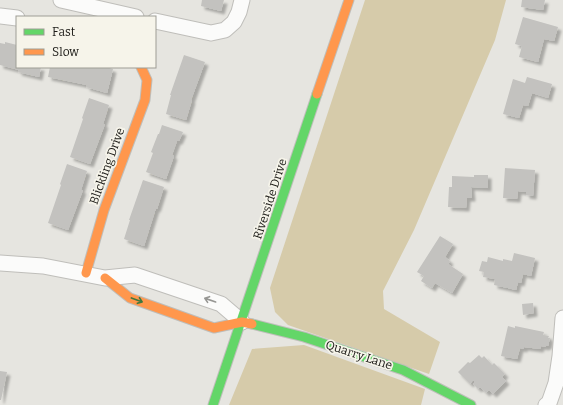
<svg xmlns="http://www.w3.org/2000/svg" width="563" height="405" font-family="Bitter,serif">
<defs>
<filter id="shadow"><feDropShadow dx="3.5" dy="3.5" stdDeviation="1" flood-color="#0004"/></filter>
</defs>
<rect width="100%" height="100%" fill="#e6e5e0"/>
<path fill="#d6cbaa" d="M365 0H506L495 40 414 230 383 291 384 309 440 342 429 374 288 325 275 312 270 288Z
M304 345 425 389 421 405H229L252 349Z"/>
<path fill="#c3c2bf" filter="url(#shadow)" d="M202 0H224L221 11 201 6Z
M522 0H545L543 10 521 7Z
M523 17 558 27 554 41 544 39 538 62 519 57 522 46 515 44Z
M5 42 17 45V67H41L39 77 18 72 19 70 0 65V43L5 44Z
M184 55 205 62 191 100H192L186 120 166 114 171 95H170Z
M50 67H106L113 69 107 93 86 87 87 85 48 77Z
M527 77 552 84 548 98 532 93 528 106 523 105 519 118 503 114 513 79 525 83Z
M89 98 109 105 103 124H105L90 164 70 157 83 119 82 118Z
M162 125 183 132 179 141H177L172 155 174 156 166 179 146 172 153 153 151 152 158 134H159Z
M67 164 87 171 81 190H83L68 230 48 223 61 185 60 184Z
M505 168 535 170 533 196 526 195V192L518 191 517 199 503 198Z
M474 175H488V188L471 187 472 198H467L466 208 448 207 449 187H452V176L474 177Z
M143 180 164 187 157 209 156 208 144 246 124 239 130 220H129Z
M440 236 453 244 445 257 450 261 448 264 463 274 452 293 435 283 432 288 421 281 424 276 417 272Z
M514 253 535 258 531 276 523 274 521 283 518 282 516 290 494 285 495 279 483 277 484 272 479 271 482 261 487 262 488 257 503 261V259L512 261Z
M533 303 534 313 523 315 522 304Z
M508 326 515 328V326L544 332 543 335 549 336 548 338H550L548 346H546V347L541 346 540 349 524 347V349L520 348 517 359 501 356Z
M479 355 482 358 484 356 492 365 494 363 505 374 502 377 506 381 493 394 489 390 486 393 480 387 478 389 473 384 475 382 473 380 470 384 458 372 468 362 470 363Z
M0 371 7 372 1 400H0Z"/>
<g fill="none" stroke-linecap="round" stroke-linejoin="round">
<defs>
<path id="street" d="M61 0 136 17
M0 16 17 18
M155 21 211 33 225 30 234 22 239 12 242 0
M0 263 43 266 105 278 135 275 221 304 242 322
M546 405 549 403 556 383 560 356 563 318"/>
<path id="fast" d="M252 324 304 337 403 370 471 405
M213 405 317 94"/>
<path id="slow" d="M317 94 349 0
M86 273 104 210 145 100 147 80 141 67
M105 278 130 298 214 328 242 322 252 324"/>
</defs>
<use href="#street" stroke="#bfbeba" stroke-width="17"/>
<use href="#fast" stroke="#bfbeba" stroke-width="11"/>
<use href="#slow" stroke="#bfbeba" stroke-width="11"/>
<use href="#street" stroke="#fbfbfa" stroke-width="15"/>
<use href="#fast" stroke="#63d668" stroke-width="9"/>
<use href="#slow" stroke="#ff974d" stroke-width="9"/>
</g>
<defs><path id="oneway-shaft" d="M-6 0H5M1.5-3L5.5 0L1.5 3" fill="none" stroke-width="1.6" stroke-linecap="round" stroke-linejoin="round"/></defs>
<use stroke="#3f783f" href="#oneway-shaft" transform="translate(137 300) rotate(20)"/>
<use stroke="#969693" href="#oneway-shaft" transform="translate(210 300) rotate(-161)"/>
<g text-anchor="middle" stroke-width="3.5" stroke-linejoin="round" paint-order="stroke">
<g font-size="12" fill="#1b1a16" stroke="#f6f4ea">
<text transform="translate(107 166) rotate(-70)" y="4">Blickling Drive</text>
<text transform="translate(270 199) rotate(-72)" y="4">Riverside Drive</text>
<text transform="translate(359 355) rotate(18)" y="4">Quarry Lane</text>
</g>
</g>
<rect x="16" y="16" width="140" height="52" fill="#f6f4ea" stroke="#9e9d95"/>
<rect x="24" y="29" width="20" height="6" fill="#63d668" stroke="#9e9d95"/>
<text x="52" y="36" font-size="12" fill="#1b1a16">Fast</text>
<rect x="24" y="49" width="20" height="6" fill="#ff974d" stroke="#9e9d95"/>
<text x="52" y="56" font-size="12" fill="#1b1a16">Slow</text>
</svg>
